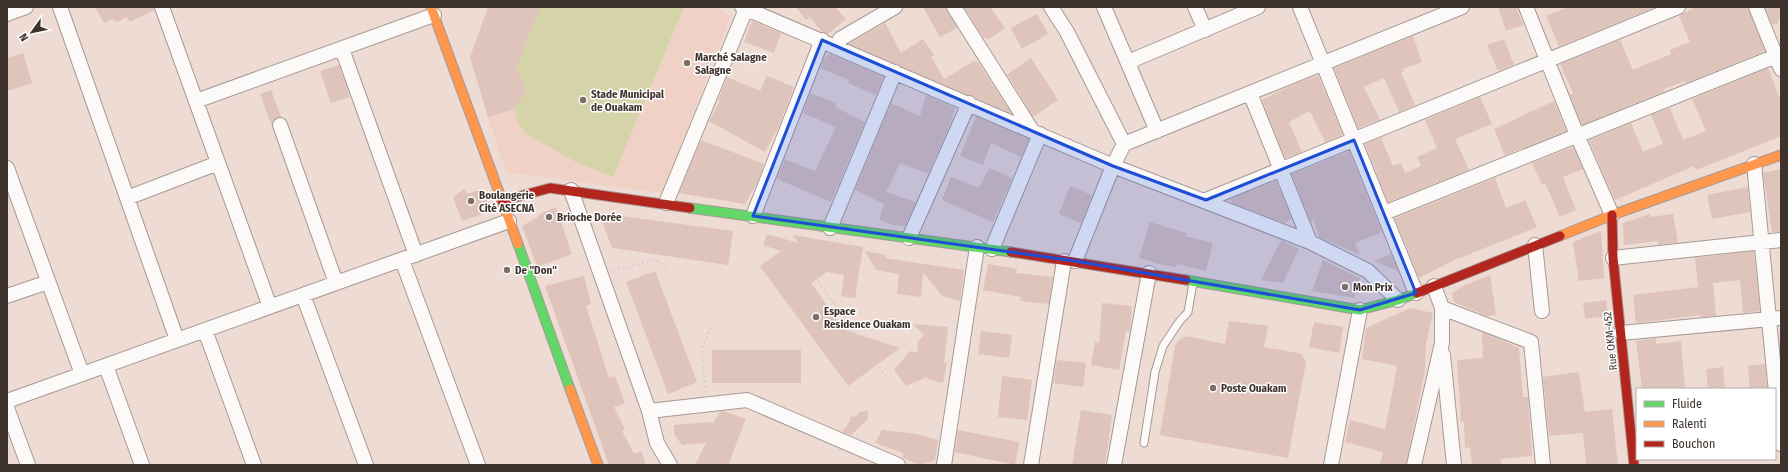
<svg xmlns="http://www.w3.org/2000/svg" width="1788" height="472" font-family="'Fira Sans Condensed',sans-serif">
<rect width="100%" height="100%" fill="#eedbd4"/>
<path fill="#f0d1c5" d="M684 7H713L731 16 662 193 506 172 488 117 514 109 518 123 613 177Z"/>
<path fill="#d4d4a8" d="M540 7H684L613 177 574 161 527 134 518 123 514 109 527 92 517 68Z"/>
<path fill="#dec4ba" d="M95 7H154V10L130 22 126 17 118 22 112 19 104 23Z
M488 7H540L517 68 527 92 514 109 488 117 470 57Z
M796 7H835L846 19 828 34 822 32 810 17 806 20Z
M923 7H946L957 28 940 37Z
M964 7H990L1005 28 988 40 986 37 984 39Z
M1498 7H1516L1523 25 1506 31Z
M1567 7H1656L1559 46 1546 16Z
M1695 7H1748L1765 51 1686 83 1685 81 1664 89 1665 91 1582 125 1570 95 1573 93 1560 64 1620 40 1633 70 1671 54 1670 50 1690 42 1679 16Z
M1765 7H1781V13L1777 25 1772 24Z
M1037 14 1048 34 1022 49 1011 28Z
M752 21 781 33 774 53 744 42Z
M885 23 901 53 923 39 934 55 931 57 944 79 974 61 978 62 1011 113 849 44Z
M1413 36 1422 62 1403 69 1404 71 1401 72 1415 105 1399 112 1384 78 1364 87 1380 120 1358 128 1334 68Z
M1504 39 1514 65 1498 71 1487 45Z
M23 53 32 83 7 91V58Z
M830 54 884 77 876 95 848 83 849 80 820 68 825 57Z
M1031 58 1058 100 1033 117 1007 74H1010L1009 73Z
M339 65 350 97 331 103 320 71Z
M1768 68 1781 101V136L1696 170 1694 166 1615 200 1589 140 1631 123 1643 152 1663 144 1651 115 1670 108 1683 140 1706 131 1692 99Z
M1318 75 1343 135 1325 142 1310 111 1289 122 1302 152 1285 158 1262 100 1287 87Z
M767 76 794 87 778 128 765 152 709 121 720 101 718 100 727 77 760 91Z
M271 90 281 117 274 119 272 126 260 94Z
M810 93 836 103 835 107 865 122 831 202 777 179 785 159 815 171 836 127 803 113Z
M926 95 955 108 951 122 928 174 900 163 886 192 916 202 905 226 893 225 879 220 884 204 855 190 891 103 920 116Z
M1480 97 1492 124 1455 139 1469 170 1388 202 1365 144 1381 138 1393 166 1401 163 1405 173 1421 166 1417 157 1437 148 1425 120Z
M1554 101 1566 131 1505 155 1494 129Z
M976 116 1029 139 1021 157 991 143 983 165 960 156Z
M701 140 764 164 758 181 745 204 679 193Z
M1573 147 1583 169 1563 177 1576 210 1560 217 1545 183 1542 185 1532 163Z
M1349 151 1382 232 1355 243 1360 255 1319 237 1313 218 1311 223 1292 174Z
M989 168 1012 178 993 222 942 200 951 177 979 188Z
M1781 169V232H1772L1763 173Z
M1495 178 1506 208 1525 200 1537 227 1457 259 1419 278 1395 218Z
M1276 181 1292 219 1284 223 1232 203 1230 199Z
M1070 186 1092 195 1081 223 1059 214Z
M1748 187 1750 212 1712 219 1707 195Z
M464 189 467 194 482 189 491 211 462 221 453 197Z
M556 207 572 254 537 267 522 226 538 217V215Z
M599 213 733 231 728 265 613 248 612 246V248Z
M1650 214V217L1673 214 1678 243 1658 245V241L1624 245 1623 223Z
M1150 222 1186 233 1185 236 1213 243 1206 271 1177 264 1176 267 1159 264 1139 258Z
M1601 231 1604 278 1579 281 1573 242Z
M767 234 798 243 793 235 863 247 855 298 841 296 844 275 827 272 811 283 845 330 900 348 848 386 760 266 781 251 763 245Z
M1281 240 1299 249 1283 283 1261 280Z
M865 251 886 255 885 258 964 270 960 301 942 296 923 272 921 297 897 294 899 274 876 270Z
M1754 251 1760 311 1743 313 1740 280 1713 283 1716 316 1700 317V315L1636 323 1633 295 1698 287 1695 258Z
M1391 254 1398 271 1374 261Z
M1323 260 1360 278 1354 298 1312 291Z
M988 264 1017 269 1016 273 1053 277 1049 304 1020 301 1021 297 983 290Z
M655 271 697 382 668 394 626 282Z
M1490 275 1496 315 1486 316 1454 302 1452 293 1465 285Z
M584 276 591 304 586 306 609 378 615 376 625 403 614 407 625 429 622 431 634 454 641 451 646 463 640 465H609L545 286Z
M1606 300 1608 316 1585 319 1583 303Z
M1102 303 1132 306 1130 331H1126L1119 370 1091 365 1095 342 1099 343Z
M1410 308 1433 313 1426 344 1425 370 1406 465H1380L1383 452 1345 442 1350 420 1385 429 1393 388 1397 366 1362 359 1366 328Z
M1229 321 1268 326 1264 347 1302 354 1306 362 1288 458 1160 435 1175 346 1179 340 1186 336 1225 344Z
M1314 322 1343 327 1339 353 1309 347Z
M913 324 948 327 944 363 947 364 943 383 927 379V377L906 386 894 370 910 351 917 353 918 342 924 335Z
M981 331 1012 335 1009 358 978 354Z
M1482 332 1519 348 1523 397H1528L1532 456 1501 459V465H1472L1470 447 1465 448 1464 422H1461L1457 360 1483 358Z
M1656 338V344L1681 341 1685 389H1642L1636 341Z
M712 350H801V383H712Z
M1057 360 1086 363 1083 387 1053 383Z
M1765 364 1767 389H1750L1748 366Z
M1723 367 1725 389H1708L1706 369Z
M1579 372 1585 412 1612 409 1618 465H1586L1583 433 1549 436 1543 377Z
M1002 376 1032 380 1027 420 998 417Z
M1081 410 1112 415 1105 465H1072Z
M723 411 746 419 728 465H695L706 443 682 445 674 434V425L712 422 713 424 720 412Z
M868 411V419L851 435 842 432 849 423 851 416 855 417 859 412Z
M882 430 916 434 938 440 935 460 920 465 903 458V453L875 443Z
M958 430 1019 442 1015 465 955 452Z"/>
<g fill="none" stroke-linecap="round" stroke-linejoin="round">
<defs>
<path id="lane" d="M1144 443 1155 372 1163 346 1179 322 1188 312 1193 283"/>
<path id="street" d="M60 7 177 340
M162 7 270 307
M742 7 1113 166 1310 242 1368 271 1398 300
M954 7 1031 129
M1051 7 1067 32 1124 144
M1104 7 1157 131
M1195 7 1205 30
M1300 7 1416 293
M1526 7 1577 135 1612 215
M1756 7 1781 69
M7 14 26 7
M838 47 840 39 895 7
M342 49 416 255
M1128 62 1258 7
M1250 93 1310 242
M196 101 434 15
M280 125 336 283
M1754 164 1781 444
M7 168 82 374
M571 190 649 411 657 443 670 465
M127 198 218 163
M1206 200 1678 7
M666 203 746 9 749 7
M1384 213 1776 56
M753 216 822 40
M830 228 895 72
M909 238 969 103
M1535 245 1542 311
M992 249 1040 134
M1613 258 1781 240
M402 260 478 465
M1075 261 1113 166 1124 144 1462 7
M303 295 366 465
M7 296 48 282
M1442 308 1531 342 1543 465
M205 330 254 465
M1621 333 1781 318
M1443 355 1454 465
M106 366 142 465
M7 401 509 221
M7 408 28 465
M649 411 747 400 898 465
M944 465 977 247
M1031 465 1064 261
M1114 465 1149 273
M1331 465 1360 310
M1414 465 1442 343V308L1434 286"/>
<path id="fast" d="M690 208 1011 252
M518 244 570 389
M1186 280 1360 310 1398 300 1417 293"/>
<path id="slow" d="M431 7 518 244
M1560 236 1612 215 1781 155
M570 389 598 465"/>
<path id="jam" d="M502 201 550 188 690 208
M1612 215 1613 258 1634 465
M1011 252 1186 280
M1417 293 1560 236"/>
</defs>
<use href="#lane" stroke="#a79994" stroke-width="9"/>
<use href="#street" stroke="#a79994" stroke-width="16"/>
<use href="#fast" stroke="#a79994" stroke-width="11"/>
<use href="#slow" stroke="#a79994" stroke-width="11"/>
<use href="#jam" stroke="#a79994" stroke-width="11"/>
<path stroke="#d6d1cf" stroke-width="2.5" stroke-dasharray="2 3" stroke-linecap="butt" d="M786 237 887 378
M613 271 654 260 669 268
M706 392 701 350 711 327"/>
<use href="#lane" stroke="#fcfaf9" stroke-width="7"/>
<use href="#street" stroke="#fcfaf9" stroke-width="14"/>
<use href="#fast" stroke="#63d668" stroke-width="9"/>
<use href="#slow" stroke="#ff974d" stroke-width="9"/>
<use href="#jam" stroke="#b3261e" stroke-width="9"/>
</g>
<path fill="#1d4ed8" fill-opacity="0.2" stroke="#1d4ed8" stroke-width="3" stroke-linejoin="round" d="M822 40 1113 166 1206 200 1354 140 1416 293 1360 310 1075 261 753 216Z"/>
<g fill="#7c6d67" stroke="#fff" stroke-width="1.5">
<circle cx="687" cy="63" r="4"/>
<circle cx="583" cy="100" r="4"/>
<circle cx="471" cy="201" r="4"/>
<circle cx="549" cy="217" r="4"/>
<circle cx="507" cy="270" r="4"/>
<circle cx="1345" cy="287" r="4"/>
<circle cx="816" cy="317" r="4"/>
<circle cx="1213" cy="388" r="4"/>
</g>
<g text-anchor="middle" stroke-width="3" stroke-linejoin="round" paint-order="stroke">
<g font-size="11" font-weight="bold" fill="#3e322c" stroke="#fff" text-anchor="start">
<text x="695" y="61">Marché Salagne<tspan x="695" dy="13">Salagne</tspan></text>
<text x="591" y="98">Stade Municipal<tspan x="591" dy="13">de Ouakam</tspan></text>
<text x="479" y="199">Boulangerie<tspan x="479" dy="13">Cité ASECNA</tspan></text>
<text x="557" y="221">Brioche Dorée</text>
<text x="515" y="274">De "Don"</text>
<text x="1353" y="291">Mon Prix</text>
<text x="824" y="315">Espace<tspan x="824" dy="13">Residence Ouakam</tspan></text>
<text x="1221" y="392">Poste Ouakam</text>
</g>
<g font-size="11" fill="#3e322c" stroke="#fff">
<text transform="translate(1610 341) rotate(-96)" y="4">Rue OKM-452</text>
</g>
</g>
<rect width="1788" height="472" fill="none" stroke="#3e322c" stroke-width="16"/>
<rect x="1636" y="388" width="140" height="72" fill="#ffffff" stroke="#b2adab"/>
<rect x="1644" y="401" width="20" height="6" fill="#63d668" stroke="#b2adab"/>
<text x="1672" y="408" font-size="12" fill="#3e322c">Fluide</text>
<rect x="1644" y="421" width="20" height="6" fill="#ff974d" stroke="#b2adab"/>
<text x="1672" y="428" font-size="12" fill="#3e322c">Ralenti</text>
<rect x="1644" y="441" width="20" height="6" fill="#b3261e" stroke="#b2adab"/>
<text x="1672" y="448" font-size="12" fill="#3e322c">Bouchon</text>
<g transform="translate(32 32) rotate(237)" stroke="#ffffff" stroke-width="3" paint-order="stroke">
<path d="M0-3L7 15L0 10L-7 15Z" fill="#3e322c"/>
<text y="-6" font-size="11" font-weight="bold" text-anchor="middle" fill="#3e322c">N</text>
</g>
</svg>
